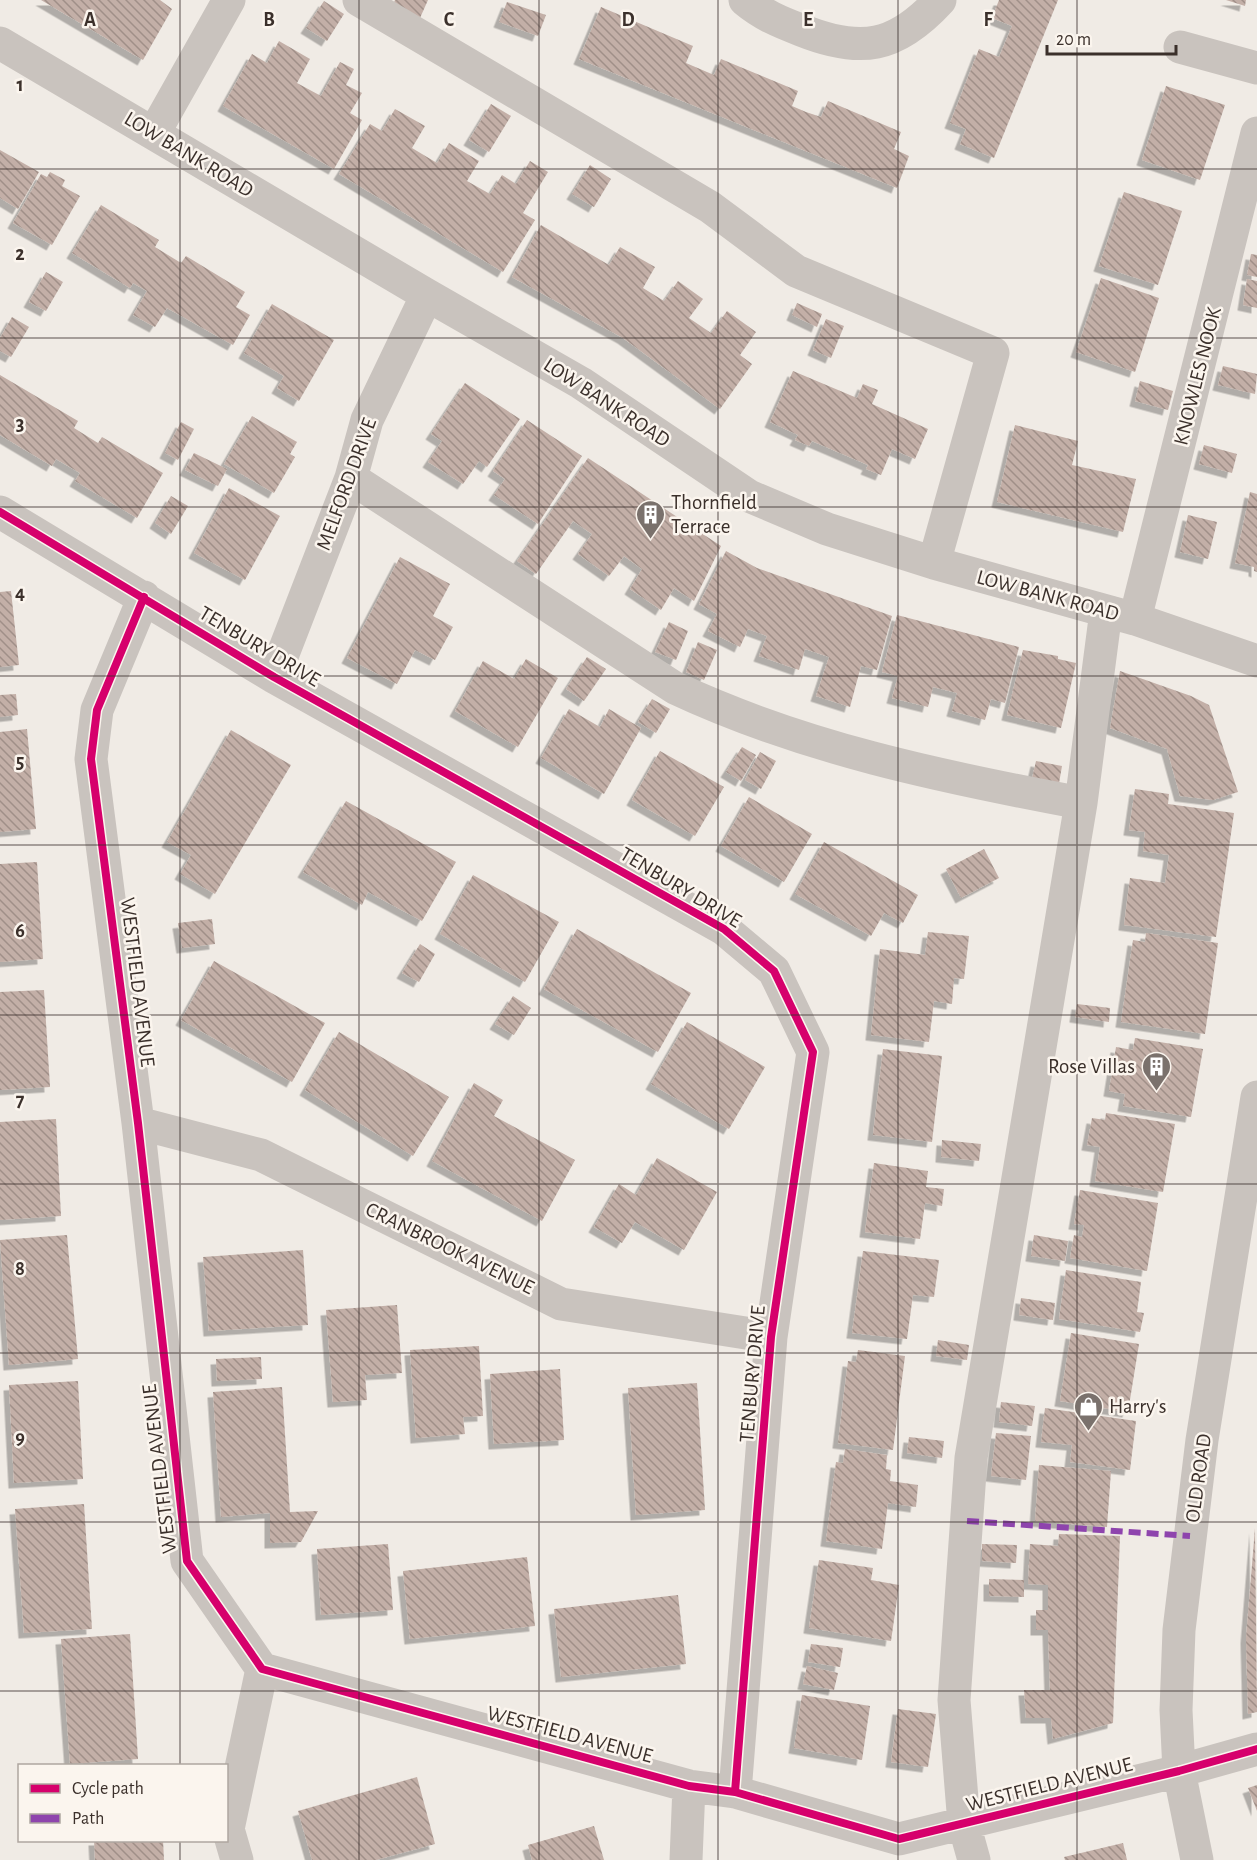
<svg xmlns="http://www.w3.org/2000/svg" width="1257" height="1860" font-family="'Alegreya Sans',sans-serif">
<defs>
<pattern id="building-back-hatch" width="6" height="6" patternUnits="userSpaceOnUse" patternTransform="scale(1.5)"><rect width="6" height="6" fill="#c3afa7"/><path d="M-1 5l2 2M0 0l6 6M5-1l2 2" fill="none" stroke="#a08f88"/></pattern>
<filter id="shadow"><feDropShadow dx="-5.5" dy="5.5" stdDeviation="0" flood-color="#0004"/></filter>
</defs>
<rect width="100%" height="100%" fill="#f0ebe5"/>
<path fill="url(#building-back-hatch)" filter="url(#shadow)" d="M41 0H160L172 9 143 60Z
M395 0H428L420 18 392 7Z
M999 0H1058L994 158 960 144 966 129 950 123 979 49 999 57 1012 26 992 18Z
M1226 0H1246L1245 6Z
M324 1 344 14 327 41 306 28Z
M507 2 546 15 538 36 499 22Z
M601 7 693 46 686 63 714 75 721 59 798 91 792 106 806 112 821 117 828 101 901 132 894 149 909 156 897 188 579 59Z
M279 41 310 59 297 83 321 96 340 62 354 69 346 85 362 93 350 113 362 120 334 169 223 106 252 54 267 63Z
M1166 86 1225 105 1200 180 1142 160Z
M491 104 511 116 489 152 469 140Z
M395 109 425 126 412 148 437 163 449 143 479 161 467 181 490 194 502 175 516 184 530 161 548 172 523 213 535 220 503 272 339 174 370 124 382 131Z
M0 150 39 172 18 209 0 198Z
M590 165 611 179 594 207 572 194Z
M50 172 65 180 62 186 80 196 52 245 13 223 41 174 47 177Z
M1124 192 1182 211 1158 285 1099 266Z
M101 205 159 240 155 247 181 263 186 256 245 292 236 307 250 315 233 345 167 308 155 327 133 315 147 291 133 283 130 288 72 253Z
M541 225 609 265 620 247 655 267 643 288 664 301 678 281 703 299 689 318 711 333 727 311 756 332 740 355 752 364 720 409 623 338 512 277Z
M1251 254 1257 255V277L1247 275Z
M46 272 63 282 46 311 29 302Z
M1101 278 1159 298 1135 372 1076 352Z
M1247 279 1257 281V308L1243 305Z
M797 303 822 314 817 327 792 315Z
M272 304 334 340 299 401 277 388 284 376 244 353Z
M12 317 29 327 11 357 0 351V338Z
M826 319 844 326 831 358 813 350Z
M1223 366 1257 374 1255 394 1218 385Z
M793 371 857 398 863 384 878 390 872 404 928 429 915 459 892 449 881 475 866 469 868 465 812 441 809 446 795 440 798 435 770 422Z
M0 375 78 421 74 428 98 443 102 437 163 473 137 518 75 481 80 473 56 459 52 466 0 435Z
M1140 381 1173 391 1168 410 1135 401Z
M465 383 520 419 487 467 479 461 463 484 428 462 442 441 431 434Z
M252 416 297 442 290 454 295 457 274 493 224 464Z
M527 420 582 456 538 524 494 495 505 479 493 471Z
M181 422 194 429 178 460 165 453Z
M1015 425 1078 441 1072 465 1136 479 1123 532 997 502Z
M1204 445 1237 454 1232 473 1199 464Z
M194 453 227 469 218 486 185 470Z
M588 458 721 546 694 601 674 588 661 610 630 589 642 569 624 556 609 576 578 554 592 534 573 521 536 574 517 561Z
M229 488 280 516 245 580 194 553Z
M1250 492 1257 494V572L1254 571V567L1235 563Z
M171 496 188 506 171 534 155 523Z
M1188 515 1217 522 1208 559 1180 552Z
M726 551 757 568 892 616 877 670 861 666 850 707 816 696 829 657 805 649 799 670 759 656 767 636 748 629 740 647 708 631 717 614 699 604Z
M400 557 450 584 433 616 453 627 435 660 415 650 397 684 347 658Z
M11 591 19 665 0 667V592Z
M897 615 1019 647 1005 703 991 699 985 720 952 711 957 693 933 687 928 707 892 698 898 676 882 672Z
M669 622 688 631 676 660 655 652Z
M698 642 717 650 704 680 686 672Z
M1023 650 1058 656V659L1076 663 1061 728 1007 715Z
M587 657 606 669 584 701 566 689Z
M526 659 558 678 518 747 455 711 483 661 514 679Z
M1120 671 1191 696 1209 705 1238 792 1213 800 1180 796 1167 749 1110 728Z
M16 694 18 715 0 717V695Z
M652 699 670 709 656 733 638 722Z
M569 709 600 727 609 709 641 728 604 794 541 758Z
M27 729 36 829 0 832V732Z
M231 730 291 765 215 894 180 874 191 855 167 842Z
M742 747 756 755 741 781 726 772Z
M660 751 724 787 695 836 632 800Z
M760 752 776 761 761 789 745 780Z
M1036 761 1062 766 1058 789 1031 783Z
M1135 789 1169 794 1168 804 1234 813 1216 937 1124 925 1130 878 1165 883 1169 855 1143 851 1145 832 1129 830Z
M749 797 812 834 784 882 721 846Z
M346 801 456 862 422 921 368 892 362 905 303 872Z
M824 842 918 895 903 923 884 913 871 936 795 894Z
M984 849 999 878 961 898 946 869Z
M37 862 43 959 0 962V864Z
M473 875 559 922 525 982 440 934Z
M212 919 215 944 182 948 178 923Z
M577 929 691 993 658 1052 544 989Z
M928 932 969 936 964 979 954 978 952 1004 934 1001 929 1042 871 1035 880 949 925 955Z
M1146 933 1218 943 1205 1034 1121 1022 1133 940 1145 942Z
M420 944 435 954 419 982 402 973Z
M214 961 325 1023 292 1082 181 1020Z
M44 990 50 1087 0 1090V992Z
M513 996 531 1008 514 1035 495 1024Z
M1077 1004 1110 1008 1109 1022 1075 1017Z
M687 1022 765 1067 729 1129 651 1084Z
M339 1032 449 1097 413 1156 305 1090Z
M1135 1038 1203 1049 1191 1117 1123 1106 1125 1094 1109 1091 1116 1047 1133 1050Z
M883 1049 942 1056 932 1142 873 1135Z
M474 1083 503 1100 494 1116 575 1160 542 1221 432 1161Z
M1106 1113 1175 1124 1163 1192 1095 1181 1100 1147 1087 1145 1092 1118 1105 1120Z
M56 1119 61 1216 0 1220V1122Z
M942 1140 981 1144 979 1161 941 1157Z
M657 1158 717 1192 684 1250 635 1222 622 1243 594 1227 619 1184 636 1195Z
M874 1163 928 1171 926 1187 944 1189 942 1206 925 1203 920 1239 865 1232Z
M1080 1190 1158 1203 1147 1271 1070 1258 1074 1235 1082 1237 1084 1225 1074 1224Z
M67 1235 78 1359 9 1365 0 1240Z
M1034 1235 1068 1241 1065 1261 1031 1256Z
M303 1250 308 1325 209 1331 203 1257Z
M863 1251 939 1260 934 1297 913 1295 907 1339 852 1333Z
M1066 1270 1141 1282 1137 1312 1144 1313 1140 1332 1059 1319Z
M1021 1298 1055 1303 1053 1320 1019 1315Z
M397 1305 402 1373 365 1375 367 1400 333 1402 326 1310Z
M1071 1333 1139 1344 1128 1412 1060 1401Z
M938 1340 969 1345 967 1360 936 1356Z
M479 1346 483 1416 463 1417 465 1434 416 1438 410 1350Z
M858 1350 905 1356 893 1450 838 1443 848 1361 856 1362Z
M261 1357 262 1379 217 1381 216 1359Z
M560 1369 564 1440 494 1444 490 1374Z
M78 1381 83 1479 14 1483 9 1385Z
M697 1383 705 1510 636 1515 628 1388Z
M282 1387 290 1512 318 1511 301 1542 270 1543V1513L221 1517 213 1392Z
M1001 1402 1035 1406 1032 1426 999 1422Z
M1045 1408 1136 1421 1130 1470 1070 1462 1072 1445 1041 1442Z
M996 1433 1031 1436 1026 1480 991 1476Z
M909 1437 944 1441 942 1458 907 1453Z
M845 1449 887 1455 886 1469 891 1470 890 1481 918 1485 916 1507 888 1503 882 1549 826 1541 836 1462 843 1463Z
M1039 1465 1111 1471 1107 1527 1035 1521Z
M84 1504 92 1629 24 1633 15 1509Z
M1255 1528 1257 1712 1248 1714 1246 1638Z
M1059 1534 1120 1536 1113 1723 1053 1739 1051 1718H1026L1024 1690H1050L1048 1630H1036V1610H1048V1585L1028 1584 1030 1544 1058 1546Z
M388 1544 393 1610 321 1615 317 1549Z
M982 1544 1017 1545 1016 1563 982 1561Z
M527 1557 535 1626 410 1639 403 1571Z
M819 1560 873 1568 871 1580 899 1585 891 1641 809 1628Z
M989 1579 1024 1580V1597L989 1596Z
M678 1595 686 1664 561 1677 554 1609Z
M130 1634 138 1759 70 1764 61 1639Z
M811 1644 843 1648 840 1667 808 1662Z
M807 1666 838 1673 834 1690 803 1684Z
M802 1695 870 1706 862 1760 794 1748Z
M898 1709 936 1714 928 1767 891 1762Z
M417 1777 435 1844 376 1860H312L298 1811Z
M1257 1785V1811L1248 1788Z
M594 1826 604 1860H532L528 1845Z
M94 1840H163L164 1860H95Z
M1123 1843 1127 1860H1065L1064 1857Z"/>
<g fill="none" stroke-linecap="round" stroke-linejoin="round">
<path stroke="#c9c3be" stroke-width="33" d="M359 0 710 207 796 271 993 353 934 563
M745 0C763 15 780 22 801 30 861 54 896 48 940 0
M0 43 427 295 581 383 749 496 827 529 934 563 1135 619 1257 661
M1180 47 1257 68
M154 133 229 0
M351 478 675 688C803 748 942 777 1081 803
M0 512 274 677 724 929 774 971 813 1052 771 1337 735 1792
M144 597 97 710 91 759 138 1123 187 1561 262 1669 689 1786 735 1792 899 1839 1179 1771 1257 1749
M1135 619 1257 133
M274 677 351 478 367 420 427 295
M138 1123 261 1155 561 1304 771 1337
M237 1860 228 1829 262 1669
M686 1860 689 1786
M974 1860 964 1824 954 1700 971 1458 1081 803 1106 611
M1197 1860 1179 1771 1176 1710 1179 1630 1202 1440 1257 1097"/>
<path stroke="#8e44ad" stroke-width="6" stroke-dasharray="12 6" stroke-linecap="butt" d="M967 1521 1190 1536"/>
<defs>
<path id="cycleway" d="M0 512 274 677 724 929 774 971 813 1052 771 1337 735 1792
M144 597 97 710 91 759 138 1123 187 1561 262 1669 689 1786 735 1792 899 1839 1179 1771 1257 1749"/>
</defs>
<use href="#cycleway" stroke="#fbf5ee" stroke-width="11"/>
<use href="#cycleway" stroke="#d6006c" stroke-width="8"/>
</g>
<path fill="none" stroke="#3b302b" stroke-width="1.5" stroke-opacity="0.55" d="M180 0V1766M359 0V1860M539 0V1860M718 0V1860M898 0V1860M1077 0V1860M0 169H1257M0 338H1257M0 507H1257M0 676H1257M0 845H1257M0 1015H1257M0 1184H1257M0 1353H1257M0 1522H1257M0 1691H1257M180 1840V1860"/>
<defs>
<symbol id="building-pin" viewBox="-11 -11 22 30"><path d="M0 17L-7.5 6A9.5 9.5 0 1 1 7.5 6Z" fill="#7a716c" stroke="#fbf5ee"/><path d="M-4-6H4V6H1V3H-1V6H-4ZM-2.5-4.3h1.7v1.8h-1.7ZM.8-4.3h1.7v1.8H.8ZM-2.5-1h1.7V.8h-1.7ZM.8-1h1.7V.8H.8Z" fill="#fff"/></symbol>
<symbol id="shop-pin" viewBox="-11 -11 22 30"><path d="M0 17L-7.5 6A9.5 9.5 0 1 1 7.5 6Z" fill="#7a716c" stroke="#fbf5ee"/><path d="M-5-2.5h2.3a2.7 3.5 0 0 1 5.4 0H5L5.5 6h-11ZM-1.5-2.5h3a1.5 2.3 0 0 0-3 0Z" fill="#fff"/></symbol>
</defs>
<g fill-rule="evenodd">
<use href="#building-pin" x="634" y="498" width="33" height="45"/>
<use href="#building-pin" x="1140" y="1050" width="33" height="45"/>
<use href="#shop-pin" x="1072" y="1390" width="33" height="45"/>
</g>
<g text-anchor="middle" stroke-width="5" stroke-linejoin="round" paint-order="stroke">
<g font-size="21" fill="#3b302b" stroke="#fbf5ee">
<text transform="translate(189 154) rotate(31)" y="7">LOW BANK ROAD</text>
<text transform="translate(1197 376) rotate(-76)" y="7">KNOWLES NOOK</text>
<text transform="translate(607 402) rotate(33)" y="7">LOW BANK ROAD</text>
<text transform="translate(346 484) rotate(-70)" y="7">MELFORD DRIVE</text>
<text transform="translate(1048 595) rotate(15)" y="7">LOW BANK ROAD</text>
<text transform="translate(260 646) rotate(31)" y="7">TENBURY DRIVE</text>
<text transform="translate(681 887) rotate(31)" y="7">TENBURY DRIVE</text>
<text transform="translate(138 982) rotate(83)" y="7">WESTFIELD AVENUE</text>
<text transform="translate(450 1248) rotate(26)" y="7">CRANBROOK AVENUE</text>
<text transform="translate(752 1374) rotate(-85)" y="7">TENBURY DRIVE</text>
<text transform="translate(159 1469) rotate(-97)" y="7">WESTFIELD AVENUE</text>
<text transform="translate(1198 1478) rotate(-82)" y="7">OLD ROAD</text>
<text transform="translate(570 1734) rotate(15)" y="7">WESTFIELD AVENUE</text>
<text transform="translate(1049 1784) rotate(-14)" y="7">WESTFIELD AVENUE</text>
</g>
<g font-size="21" fill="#3b302b" stroke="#fbf5ee" text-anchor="start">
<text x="671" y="509">Thornfield<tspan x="671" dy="24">Terrace</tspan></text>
<text x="1135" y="1073" text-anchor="end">Rose Villas</text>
<text x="1109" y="1413">Harry's</text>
</g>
</g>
<g font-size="20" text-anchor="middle" font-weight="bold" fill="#3b302b" stroke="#fbf5ee" stroke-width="5" stroke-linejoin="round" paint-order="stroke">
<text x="90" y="26">A</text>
<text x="269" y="26">B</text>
<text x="449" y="26">C</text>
<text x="628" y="26">D</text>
<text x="808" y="26">E</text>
<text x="988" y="26">F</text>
<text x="20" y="91">1</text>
<text x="20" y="260">2</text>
<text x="20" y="430">3</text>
<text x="20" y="599">4</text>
<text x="20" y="768">5</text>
<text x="20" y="937">6</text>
<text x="20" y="1106">7</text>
<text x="20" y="1275">8</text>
<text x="20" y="1444">9</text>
</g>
<rect x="18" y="1764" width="210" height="78" fill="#fbf5ee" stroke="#aea6a0" stroke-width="1.5"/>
<rect x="30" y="1784" width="30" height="9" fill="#d6006c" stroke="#aea6a0" stroke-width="1.5"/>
<text x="72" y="1794" font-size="18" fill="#3b302b">Cycle path</text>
<rect x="30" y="1814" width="30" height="9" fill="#8e44ad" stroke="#aea6a0" stroke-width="1.5"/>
<text x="72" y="1824" font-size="18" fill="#3b302b">Path</text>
<path d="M1047 45v9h129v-9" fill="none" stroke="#3b302b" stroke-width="3"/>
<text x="1056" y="45" font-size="18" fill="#3b302b" stroke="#fbf5ee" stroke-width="4.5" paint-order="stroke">20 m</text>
</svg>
